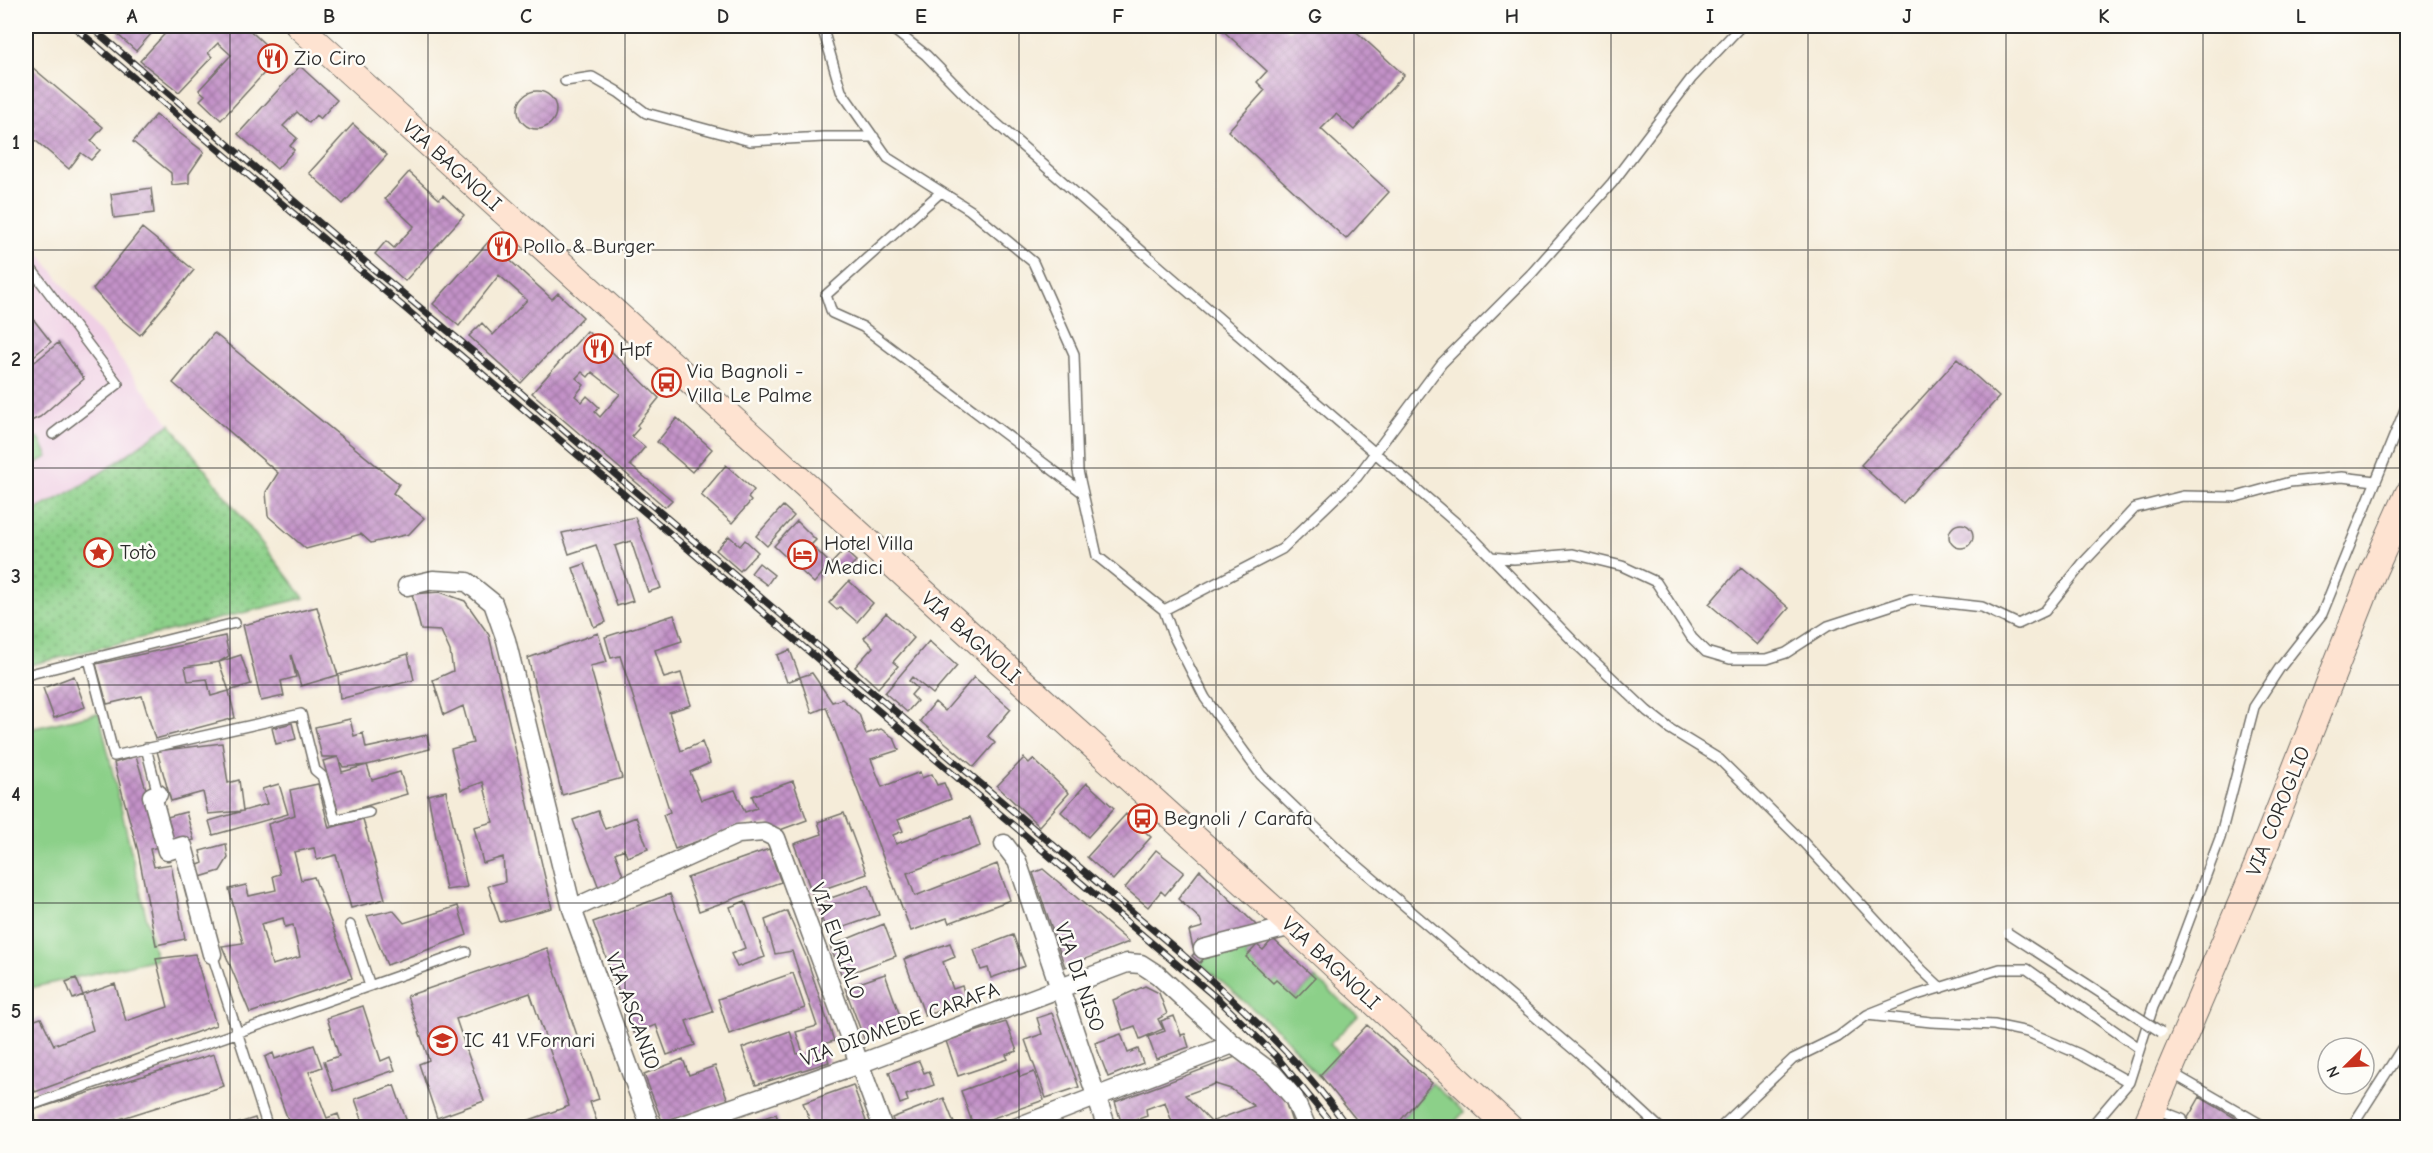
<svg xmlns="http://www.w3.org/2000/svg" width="2433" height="1153" font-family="'Comic Neue',sans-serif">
<defs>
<pattern id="park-dots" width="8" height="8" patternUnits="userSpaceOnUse" patternTransform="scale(1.5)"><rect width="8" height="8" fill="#8cd089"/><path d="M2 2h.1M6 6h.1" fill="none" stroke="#73a970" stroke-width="1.8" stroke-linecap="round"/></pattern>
<pattern id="building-cross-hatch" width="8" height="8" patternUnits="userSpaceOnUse" patternTransform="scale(1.5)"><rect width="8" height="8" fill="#c392c8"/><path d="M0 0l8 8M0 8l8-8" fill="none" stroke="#9f77a3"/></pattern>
</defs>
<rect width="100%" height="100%" fill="#fdfcf7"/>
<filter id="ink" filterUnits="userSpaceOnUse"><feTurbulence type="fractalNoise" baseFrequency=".0167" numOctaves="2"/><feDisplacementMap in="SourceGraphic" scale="12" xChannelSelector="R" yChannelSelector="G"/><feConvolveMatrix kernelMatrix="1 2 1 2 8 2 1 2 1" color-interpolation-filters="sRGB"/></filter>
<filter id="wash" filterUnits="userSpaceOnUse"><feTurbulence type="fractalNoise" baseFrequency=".008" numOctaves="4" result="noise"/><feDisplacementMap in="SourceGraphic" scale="24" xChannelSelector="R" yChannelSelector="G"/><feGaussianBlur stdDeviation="1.35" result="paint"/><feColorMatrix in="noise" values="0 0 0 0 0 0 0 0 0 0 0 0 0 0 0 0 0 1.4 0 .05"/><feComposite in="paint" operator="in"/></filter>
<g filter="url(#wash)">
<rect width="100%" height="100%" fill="#f5ecd9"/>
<path fill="#f0d0e5" d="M26 236 170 424 304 598 26 666Z"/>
<path fill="#8cd089" stroke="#5c7e5a" stroke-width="1.5" d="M30 431 33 439 39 438 48 457 26 468V433Z
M26 709 30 729 99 713 156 959 26 989Z
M1257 945 1246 957 1273 983 1276 980 1296 998 1315 978 1358 1016 1330 1044 1340 1054 1318 1077 1284 1036 1200 963 1204 958Z
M1432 1083 1464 1112 1450 1127 1394 1128Z"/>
<path fill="url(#park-dots)" stroke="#5c7e5a" stroke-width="1.5" d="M170 424 304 598 26 666V513C78 494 124 456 170 424Z"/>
<g id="blocks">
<path fill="url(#building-cross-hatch)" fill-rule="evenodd" d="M125 26H158L136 51 117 34Z
M172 26H245L279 57 221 120 200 100 205 95 199 90 231 55 218 43 208 53 212 57 179 92 140 61Z
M1218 26H1283L1289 31 1294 26H1350L1404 75 1354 130 1336 114 1321 129 1389 192 1346 239 1228 131 1265 90 1257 82 1267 71Z
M26 62 103 127 91 141 100 150 91 160 81 153 69 169 29 135 35 126 26 118Z
M300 66 337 100 320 119 316 115 309 123 297 112 283 126 297 138 290 146 294 150 277 169 238 134Z
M518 110a19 19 0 1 1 38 0a19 19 0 1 1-38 0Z
M156 115 204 152 189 174V183L172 185 171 173 133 142Z
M353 124 387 155 343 204 309 173Z
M409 172 439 199 443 195 464 215 405 281 375 254 386 241 394 248 414 226 385 199Z
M151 188 154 213 114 218 111 194Z
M142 228 194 270 140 335 117 316 93 289Z
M489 241 552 299 558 293 583 317 521 383 469 336 482 323 493 335 527 300 499 275 459 326 433 304Z
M30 315 51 342 29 360 26 356V318Z
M587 331 596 339 589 347 601 358 609 349 659 398 637 425 639 428 632 436 645 447 630 465 672 500 665 507 532 393ZM582 372 588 377 592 372 620 394 600 417 595 412 599 407 587 396 582 402 575 396 584 385 576 378Z
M214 333 399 484 393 493 424 518 409 534 371 543 361 534 306 549 268 516 266 492 278 473 173 383Z
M58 343 84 379 40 417 26 423V369Z
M1957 359 1999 397 1903 503 1861 465Z
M677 418 712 449 692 472 657 442Z
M726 465 754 490 748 498 751 501 732 523 701 495Z
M783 506 794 516 767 546 756 536Z
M635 517 661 588 648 592 631 541 615 546 633 601 617 606 596 545 569 554 562 533Z
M797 521 816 540 811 545 831 564 814 583 774 546Z
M1949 536a12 12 0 1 1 24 0a12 12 0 1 1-24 0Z
M729 536 740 546 745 540 758 552 740 571 716 550Z
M844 550 856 561 843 575 831 564Z
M759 563 774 575 767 585 751 573Z
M585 564 606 622 594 627 573 568Z
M1741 567 1789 608 1757 645 1709 604Z
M849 581 873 603 857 622 840 607 837 610 829 603Z
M440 592 465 601 489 635 552 908 500 922 488 886 505 882 503 857 483 863 474 827 493 822 483 782 461 790 451 749 473 743 463 706 444 715 433 680 453 671 450 651 441 631 421 630 412 594Z
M317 607 338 675 301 686 291 655 296 677 281 681 284 696 261 701 243 625Z
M886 613 914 638 893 662 898 666 878 688 855 667 873 647 864 638Z
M674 615 682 641 655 650 664 678 681 673 691 705 669 712 681 751 702 742 710 763 690 772 701 800 735 790 745 812 757 808 752 796 793 781 807 820 772 833 769 824 757 828 754 822 675 849 663 815 670 812 620 656 611 658 605 637Z
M598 633 607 662 590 666 622 778 562 795 528 658Z
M225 636 229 656 219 662 241 655 251 684 229 691 219 662 185 667 188 681 207 679 211 696 229 691 235 718 155 739 142 696 107 704 96 664Z
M929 641 957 666 933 694 912 677 909 681 917 688 911 695 917 701 907 712 885 693Z
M790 650 800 677 787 682 777 655Z
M408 654 414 680 340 699 338 675Z
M812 673 832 702 842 699 859 714 866 734 881 729 894 738 899 750 871 759 882 787 920 772 922 778 932 774 937 785 944 783 951 799 898 820 903 831 893 835 896 844 970 817 980 846 907 873 915 896 997 864 1010 900 949 923 947 918 911 931 826 707 812 713 800 677Z
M74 676 85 707 54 718 43 688Z
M974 677 1011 709 988 736 995 743 974 767 920 721 935 702 945 711Z
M350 719 354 736 363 733 366 748 427 735 430 749 367 765 343 767 338 757 342 772 367 765 372 780 400 772 407 794 339 814 323 761 338 757H322L315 727Z
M292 723 296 739 276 744 272 728Z
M222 743 228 783 239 780 243 811 208 814 203 792 171 801 157 751Z
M136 756 163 846 150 849 154 867 171 864 185 939 156 945 138 851 114 763Z
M1024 758 1029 763 1033 759 1069 793 1039 826 997 786Z
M1087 783 1114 808 1088 837 1061 812Z
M279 784 288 814 213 835 209 821 267 804 262 789Z
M318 784 329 828 363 819 385 899 351 908 336 855 317 860 314 848 294 852 301 880 314 877 352 978 250 1013 222 946 243 943 229 889 246 885 249 896 276 890 273 876 280 874 268 824 295 815 290 790ZM283 918 285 927 293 925 300 957 272 965 261 924Z
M446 791 467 887 446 890 428 795Z
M598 811 605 829 636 817 648 849 627 857 624 849 615 853 624 878 599 888 573 820Z
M186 812 194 840 168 847 160 819Z
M844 813 867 874 812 893 794 844 822 834 818 822Z
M1126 814 1151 837 1113 880 1087 857Z
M226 844 228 858 220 871 200 877 196 866 203 863 200 851Z
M769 849 781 882 699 911 687 878Z
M1156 850 1184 872 1165 895 1161 891 1148 907 1125 888Z
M1043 869 1129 942 1065 967 1033 873Z
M1200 870 1260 929 1193 948 1189 931 1203 927 1200 919 1178 899Z
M869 885 879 915 827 933 816 903Z
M670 894 713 1012 686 1021 695 1045 667 1055 656 1025 634 1033 593 922Z
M745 901 765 957 737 967 731 954 745 948 730 907Z
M458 906 467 935 387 965 367 916 393 910 404 923Z
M787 911 806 956 834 1041 823 1044 829 1062 756 1085 742 1048 790 1031 797 1054 803 1053 796 1032 817 1026 792 951 775 954 765 920Z
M884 924 896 956 842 976 830 946Z
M1013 935 1025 966 991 978 988 968 981 970 974 950Z
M1273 939 1315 978 1296 998 1276 980 1273 983 1246 957 1257 945 1263 950Z
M950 943 955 957 943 962 953 989 962 986 967 1001 925 1016 904 959Z
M547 948 599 1099 590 1102 599 1128H507L569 1106 530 993 456 1019 484 1101 437 1118 419 1064 429 1060 407 996Z
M1196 951 1204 958 1200 963 1192 956Z
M195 954 216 1025 35 1092 26 1064V1023L41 1018 54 1045 93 1030 83 995 115 984 126 1021 168 1007 156 959Z
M793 973 805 1008 729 1034 718 999Z
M885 974 903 1024 864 1039 845 988Z
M76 978 83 995 73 999 66 982Z
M1145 986 1159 993 1167 1014 1158 1019 1163 1029 1140 1039 1135 1026 1123 1030 1113 1000Z
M363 1006 381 1061 390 1057 395 1070 334 1091 324 1061 339 1056 327 1018Z
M1052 1013 1079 1087 1046 1098 1025 1040 1042 1034 1037 1018Z
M1174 1016 1181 1035 1185 1034 1189 1047 1156 1059 1148 1037 1165 1031 1161 1021Z
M1006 1022 1017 1051 1006 1055 1008 1059 958 1076 946 1041Z
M1367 1025 1432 1083 1394 1128H1363L1320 1075Z
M1121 1034 1128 1053 1138 1049 1143 1063 1108 1077 1095 1043Z
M314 1045 322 1067 309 1072 327 1118 338 1114 343 1128H291L265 1057 273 1053 275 1059Z
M214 1054 224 1086 91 1128H38L33 1110Z
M1238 1056 1282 1092 1293 1125 1284 1128H1196L1194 1123 1182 1128H1174L1165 1102 1146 1109 1147 1116 1122 1125 1115 1102ZM1215 1084 1231 1089 1254 1106 1211 1122 1185 1095Z
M683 1059 689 1075 715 1066 728 1100 663 1124 644 1074Z
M919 1061 924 1073 929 1071 934 1085 906 1095 908 1101 900 1104 889 1072Z
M1018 1070 1020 1077 1034 1072 1044 1100 973 1125 961 1091Z
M394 1085 409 1128H365L355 1099Z
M853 1085 866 1121 850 1128H843L841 1122 828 1128H813L803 1103Z
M2200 1097 2252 1128H2193L2185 1123Z
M944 1098 956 1128H896L892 1118Z
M776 1114 781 1128H736V1127Z
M255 1118 258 1128H226V1127Z
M442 1120 444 1128H427L426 1125Z"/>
</g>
</g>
<g filter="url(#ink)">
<use href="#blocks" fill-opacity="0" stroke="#726f68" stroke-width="1.5"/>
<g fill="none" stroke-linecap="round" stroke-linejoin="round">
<defs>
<path id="lane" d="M822 26 841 91 888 158 970 210 1033 262 1074 354 1078 471 1097 556 1164 610 1282 549 1357 477 1442 363 1532 273 1612 183 1691 79 1741 26
M889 26 926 55 972 102 1161 268 1470 535 1574 642 1647 711 1670 729 1719 759 1803 842 1922 970 1941 988
M565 81 592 77 618 92 646 113 750 141 824 137H874
M941 192 826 295 832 313 863 327 1082 492
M26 262 118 384 53 434
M1491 557 1514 559 1573 554 1622 566 1656 582 1692 638 1706 652 1730 659H1767L1786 653 1828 626 1911 599 1982 607 2018 624 2045 611 2083 563 2135 508 2183 496 2236 497 2290 482 2342 477 2375 481
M1164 610 1172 633 1205 698 1261 775 1338 849 1592 1065 1660 1128
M89 659 114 756 301 714 315 770 322 776 335 820 369 812
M26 675 235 623
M146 748 158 794
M350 925 370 986
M212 954 268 1128
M1869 1014 1917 995 2000 969H2027L2139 1048
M2170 1072 2267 1128
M26 1107 466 952
M26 1109 30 1128
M2156 1109 2182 1119 2181 1128
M1720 1128 1793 1059 1838 1037 1867 1015 1931 1022 1994 1025 2028 1032 2079 1054 2129 1082
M2090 1128 2129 1082 2153 1007 2173 963 2220 838 2254 707 2279 669 2322 614 2408 402
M2351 1128 2408 1039"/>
<path id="street" d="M407 586 433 580 467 582 493 603 506 640 572 909 651 1128
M158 794 152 796 167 851 183 846 212 954
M1004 844 1017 861 1107 1128
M572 909 738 834 764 832 776 838 883 1128
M1203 949 1292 926
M675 1128 859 1064 1127 963 1141 964 1158 975 1233 1044 1273 1074 1294 1098 1307 1128
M1015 1128 1233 1044"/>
<path id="secondary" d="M299 26 1292 926 1510 1128
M2145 1128 2257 866 2373 572 2408 494"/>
</defs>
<use href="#lane" stroke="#726f68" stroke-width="12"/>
<use href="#street" stroke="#726f68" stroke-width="21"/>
<use href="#secondary" stroke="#726f68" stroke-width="28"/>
<use href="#lane" stroke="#fff" stroke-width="9"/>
<use href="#street" stroke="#fff" stroke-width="18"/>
<use href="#secondary" stroke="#fee3d1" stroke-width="26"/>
<defs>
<path id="rail" d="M73 26 1220 1001 1276 1056 1335 1128
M90 26 370 266 483 360 589 452 1182 954C1241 1007 1303 1061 1348 1128"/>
</defs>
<use href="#rail" stroke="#2b2b2b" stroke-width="7"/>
<use href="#rail" stroke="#fdfcf7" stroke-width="4.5" stroke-dasharray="14" stroke-linecap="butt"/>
<defs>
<path id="lane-bridge" d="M2008 933 2161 1032"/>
</defs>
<use href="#lane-bridge" stroke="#726f68" stroke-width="12" stroke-linecap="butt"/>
<use href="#lane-bridge" stroke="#fff" stroke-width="9"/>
</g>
</g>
<path fill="none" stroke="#2b2b2b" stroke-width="1.5" stroke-opacity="0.55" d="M230 26V1128M428 26V1128M625 26V1128M822 26V1128M1019 26V1128M1216 26V1128M1414 26V1128M1611 26V1128M1808 26V1128M2006 26V1128M2203 26V1128M26 250H2408M26 468H2408M26 685H2408M26 903H2408"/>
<defs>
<symbol id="restaurant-ring" viewBox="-11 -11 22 22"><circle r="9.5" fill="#fdfcf7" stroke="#c8321e" stroke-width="1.5"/><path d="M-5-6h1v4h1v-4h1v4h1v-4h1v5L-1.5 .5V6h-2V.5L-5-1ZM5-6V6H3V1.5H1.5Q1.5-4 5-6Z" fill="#c8321e"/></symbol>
<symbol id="bus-ring" viewBox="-11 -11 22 22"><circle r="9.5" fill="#fdfcf7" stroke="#c8321e" stroke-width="1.5"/><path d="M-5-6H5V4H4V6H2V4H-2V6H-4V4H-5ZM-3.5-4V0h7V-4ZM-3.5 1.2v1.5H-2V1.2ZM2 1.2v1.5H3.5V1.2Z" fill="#c8321e"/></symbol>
<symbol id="sight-ring" viewBox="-11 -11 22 22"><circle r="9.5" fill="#fdfcf7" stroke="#c8321e" stroke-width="1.5"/><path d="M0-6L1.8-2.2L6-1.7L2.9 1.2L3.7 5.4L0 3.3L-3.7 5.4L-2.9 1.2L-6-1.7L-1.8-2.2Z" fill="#c8321e"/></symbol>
<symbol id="hotel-ring" viewBox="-11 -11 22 22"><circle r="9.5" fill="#fdfcf7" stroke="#c8321e" stroke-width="1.5"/><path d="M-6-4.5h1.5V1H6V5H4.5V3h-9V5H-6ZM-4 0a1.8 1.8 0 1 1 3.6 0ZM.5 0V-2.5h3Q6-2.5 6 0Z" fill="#c8321e"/></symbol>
<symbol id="school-ring" viewBox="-11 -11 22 22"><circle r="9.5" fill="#fdfcf7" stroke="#c8321e" stroke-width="1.5"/><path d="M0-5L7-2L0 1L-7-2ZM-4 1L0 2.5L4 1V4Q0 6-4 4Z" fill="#c8321e"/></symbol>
</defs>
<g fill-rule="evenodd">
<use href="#restaurant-ring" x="256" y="42" width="33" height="33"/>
<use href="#restaurant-ring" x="486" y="230" width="33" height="33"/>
<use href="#restaurant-ring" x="582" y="332" width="33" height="33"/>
<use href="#bus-ring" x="650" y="366" width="33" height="33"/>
<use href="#sight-ring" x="82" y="536" width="33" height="33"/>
<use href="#hotel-ring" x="786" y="538" width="33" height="33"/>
<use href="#bus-ring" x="1126" y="802" width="33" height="33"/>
<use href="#school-ring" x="426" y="1024" width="33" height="33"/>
</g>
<g text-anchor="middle" stroke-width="5" stroke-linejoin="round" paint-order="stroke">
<g font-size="21" fill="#2b2b2b" stroke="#fdfcf7" text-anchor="start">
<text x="294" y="65">Zio Ciro</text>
<text x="523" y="253">Pollo &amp; Burger</text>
<text x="619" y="356">Hpf</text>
<text x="687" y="378">Via Bagnoli -<tspan x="687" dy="24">Villa Le Palme</tspan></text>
<text x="824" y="550">Hotel Villa<tspan x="824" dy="24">Medici</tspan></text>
<text x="120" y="559">Totò</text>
<text x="1164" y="825">Begnoli / Carafa</text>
<text x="464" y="1047">IC 41 V.Fornari</text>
</g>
<g font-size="21" fill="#2b2b2b" stroke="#fdfcf7">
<text transform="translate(452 165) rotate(42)" y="7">VIA BAGNOLI</text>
<text transform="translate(971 637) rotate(42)" y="7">VIA BAGNOLI</text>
<text transform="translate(2278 811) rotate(-68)" y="7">VIA COROGLIO</text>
<text transform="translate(838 941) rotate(70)" y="7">VIA EURIALO</text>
<text transform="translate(1331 963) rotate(43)" y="7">VIA BAGNOLI</text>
<text transform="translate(1080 977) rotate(71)" y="7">VIA DI NISO</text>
<text transform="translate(633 1011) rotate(70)" y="7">VIA ASCANIO</text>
<text transform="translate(900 1024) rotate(-20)" y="7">VIA DIOMEDE CARAFA</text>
</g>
</g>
<rect width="2433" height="1153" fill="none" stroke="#fdfcf7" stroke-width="66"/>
<g transform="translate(2346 1066) rotate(246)"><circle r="28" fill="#fdfcf7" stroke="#a9a8a5" stroke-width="1.5"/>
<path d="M0-4.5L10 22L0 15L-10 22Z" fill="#c8321e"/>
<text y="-9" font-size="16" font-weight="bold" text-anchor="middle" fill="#2b2b2b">N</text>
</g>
<rect x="33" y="33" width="2367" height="1087" fill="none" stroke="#2b2b2b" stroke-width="2"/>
<g font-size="20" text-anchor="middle" font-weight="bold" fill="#2b2b2b">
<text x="132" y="23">A</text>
<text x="329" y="23">B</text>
<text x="526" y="23">C</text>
<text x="723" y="23">D</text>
<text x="921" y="23">E</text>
<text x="1118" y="23">F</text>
<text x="1315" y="23">G</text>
<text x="1512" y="23">H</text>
<text x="1710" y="23">I</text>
<text x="1907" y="23">J</text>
<text x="2104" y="23">K</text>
<text x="2301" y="23">L</text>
<text x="16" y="149">1</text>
<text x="16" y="366">2</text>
<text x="16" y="583">3</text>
<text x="16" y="801">4</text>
<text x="16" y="1018">5</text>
</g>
</svg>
